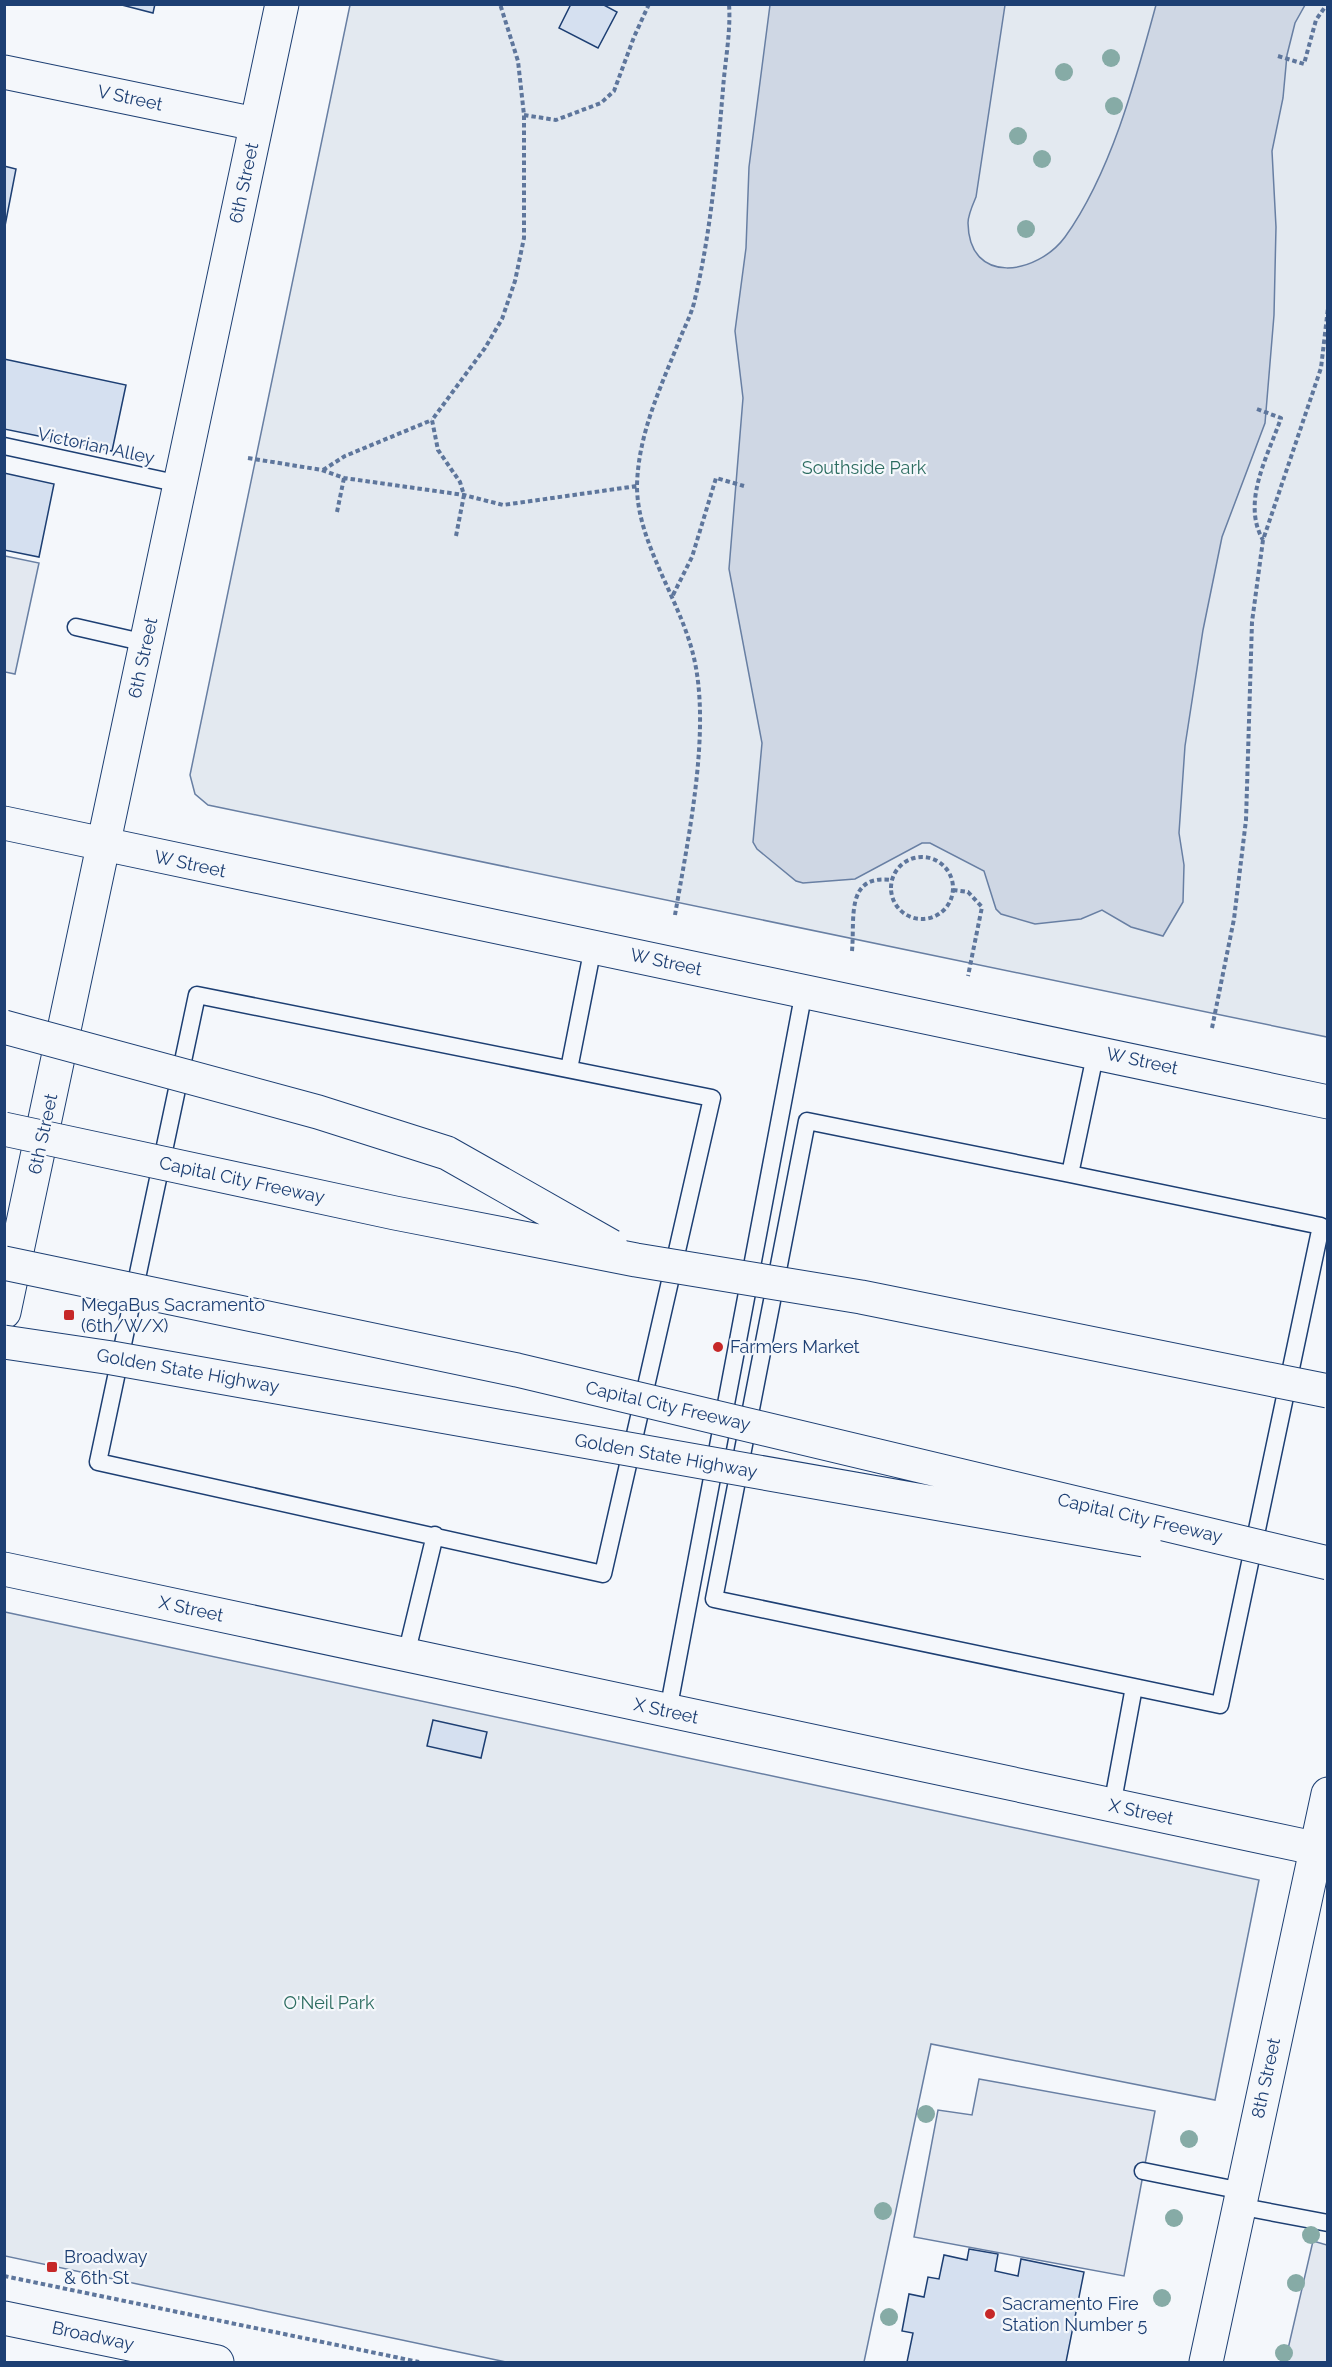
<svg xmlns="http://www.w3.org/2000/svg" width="1332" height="2367" font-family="Raleway,sans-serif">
<rect width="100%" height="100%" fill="#f4f7fb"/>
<path fill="#e3e9f0" stroke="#687fa3" stroke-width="1.5" d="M350 5H1327V1037L208 805 195 794 190 775Z
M5 1612 1259 1880 1215 2100 931 2044 864 2362H506L5 2256Z"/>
<path fill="#e3e8f0" stroke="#687fa3" stroke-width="1.5" d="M5 556 39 563 15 674 5 672Z
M979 2079 1155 2111 1124 2276 914 2237 938 2110 972 2115Z
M1313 2241 1327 2245V2362H1285Z"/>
<path fill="#cfd7e4" stroke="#687fa3" stroke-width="1.5" d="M770 5H1005L976 197C973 204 968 215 968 223 969 286 1037 275 1065 237 1111 173 1136 79 1156 5H1305L1295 23 1287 55 1283 98 1272 151 1276 227 1274 315 1265 423 1222 537 1203 630 1185 746 1179 833 1184 865 1183 902 1163 936 1131 927 1102 910 1081 919 1035 924 1001 914 996 909 984 871 930 843H922L855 879 803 883 796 881 757 849 753 842 762 743 729 569 743 398 735 331 746 248 749 167Z"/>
<path fill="#d5e0f0" stroke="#1d3f73" stroke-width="1.5" d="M118 4H155L153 13Z
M571 4H602L617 12 598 48 559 28Z
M4 166 16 169 4 231Z
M4 359 126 385 112 451 4 429Z
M4 473 54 484 39 557 4 550Z
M433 1720 487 1732 481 1758 427 1746Z
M969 2249 998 2254 995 2271 1018 2276 1021 2259 1084 2272 1066 2362H907L913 2333 902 2331 909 2294 924 2297 928 2277 939 2279 944 2255 967 2260Z"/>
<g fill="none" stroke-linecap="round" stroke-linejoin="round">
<defs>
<path id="lane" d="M4 446 180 484
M76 627 146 643
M197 995 712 1098 603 1574 98 1462Z
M569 1069 593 947
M1070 1174 807 1121 714 1599 1220 1705 1321 1226 1070 1174 1096 1051
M406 1655 435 1535
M668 1711 804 991
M1112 1806 1134 1687
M1143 2171 1242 2191
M1238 2206 1328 2223"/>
<path id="street" d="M4 72 256 124
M4 1312 282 4
M1206 2362 1328 1794"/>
<path id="secondary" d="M4 823 1328 1102
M4 1569 1328 1851
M4 2318 217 2362"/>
</defs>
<use href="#lane" stroke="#1d3f73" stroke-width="19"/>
<use href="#street" stroke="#1d3f73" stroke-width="35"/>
<use href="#secondary" stroke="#1d3f73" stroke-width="35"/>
<path stroke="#5e769c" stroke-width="4" stroke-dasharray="4.5 3" stroke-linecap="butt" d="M1278 56 1304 64 1316 20 1327 4
M524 115 556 120 601 103 614 91 634 37 649 4
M1257 409 1281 418C1268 456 1241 502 1263 540
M248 458 322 470 344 478 464 495 503 505 637 486
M323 470 345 456 432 420
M337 512 344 478
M456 536 464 495 460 482 438 450 432 420 485 348 502 319 515 281 524 238V115L518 61 500 4
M673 595 692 557 716 478 744 486
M891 888a31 31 0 1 1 62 0a31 31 0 1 1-62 0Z
M953 890 968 892 982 907 968 976
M675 915C688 839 712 728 693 654 679 598 637 542 637 486 638 436 659 391 677 346 682 332 690 318 694 303 711 233 717 160 723 89 725 61 731 32 729 4
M852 951C855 919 845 874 891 880
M1212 1028 1234 919 1246 820 1252 622 1263 540 1321 368 1328 308
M4 2276 419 2362"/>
<use href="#lane" stroke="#f4f7fb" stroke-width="16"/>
<use href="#street" stroke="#f4f7fb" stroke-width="33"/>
<use href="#secondary" stroke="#f4f7fb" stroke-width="33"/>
<defs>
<path id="highway-bridge" d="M4 1027 318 1112 447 1153 611 1246
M4 1129 395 1213 636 1260 861 1297 1328 1391
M4 1263 517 1370 1328 1563
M4 1342 112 1358 1144 1540"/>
</defs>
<use href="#highway-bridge" stroke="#1d3f73" stroke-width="35" stroke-linecap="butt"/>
<use href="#highway-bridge" stroke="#f4f7fb" stroke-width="33"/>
</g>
<g fill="#86aba6">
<circle cx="1111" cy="58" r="9"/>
<circle cx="1064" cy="72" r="9"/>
<circle cx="1114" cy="106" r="9"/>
<circle cx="1018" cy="136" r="9"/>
<circle cx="1042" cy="159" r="9"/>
<circle cx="1026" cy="229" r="9"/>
<circle cx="926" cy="2114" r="9"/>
<circle cx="1189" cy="2139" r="9"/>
<circle cx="883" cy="2211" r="9"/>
<circle cx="1174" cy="2218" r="9"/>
<circle cx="1311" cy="2235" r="9"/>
<circle cx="1296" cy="2283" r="9"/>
<circle cx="1162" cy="2298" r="9"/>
<circle cx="889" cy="2317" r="9"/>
<circle cx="1284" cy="2353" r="9"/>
</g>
<g fill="#c62828" stroke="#f4f7fb" stroke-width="2">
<rect x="63" y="1309" width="12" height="12" rx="3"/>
<circle cx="718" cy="1347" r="6"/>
<rect x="46" y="2261" width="12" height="12" rx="3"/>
<circle cx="990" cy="2314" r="6"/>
</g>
<g text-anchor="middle" stroke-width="4.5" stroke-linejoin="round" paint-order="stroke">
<g font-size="18" fill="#1d3f73" stroke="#f4f7fb">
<text transform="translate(130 98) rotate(12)" y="6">V Street</text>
<text transform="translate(244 183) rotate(-78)" y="6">6th Street</text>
<text transform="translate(96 446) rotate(12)" y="6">Victorian Alley</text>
<text transform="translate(143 658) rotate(-78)" y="6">6th Street</text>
<text transform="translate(190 864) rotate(12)" y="6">W Street</text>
<text transform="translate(666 962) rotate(12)" y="6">W Street</text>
<text transform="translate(1142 1061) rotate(12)" y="6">W Street</text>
<text transform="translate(43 1134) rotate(-78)" y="6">6th Street</text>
<text transform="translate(242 1180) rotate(12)" y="6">Capital City Freeway</text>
<text transform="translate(188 1371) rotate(10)" y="6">Golden State Highway</text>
<text transform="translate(668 1406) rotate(13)" y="6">Capital City Freeway</text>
<text transform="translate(666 1456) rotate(10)" y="6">Golden State Highway</text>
<text transform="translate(1140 1518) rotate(13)" y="6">Capital City Freeway</text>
<text transform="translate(191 1609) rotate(12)" y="6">X Street</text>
<text transform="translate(666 1711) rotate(12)" y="6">X Street</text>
<text transform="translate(1141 1812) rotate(12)" y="6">X Street</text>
<text transform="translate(1266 2078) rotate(-78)" y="6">8th Street</text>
<text transform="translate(93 2336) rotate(12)" y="6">Broadway</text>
</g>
<g font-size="18" fill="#2c6c60" stroke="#f4f7fb">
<text x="864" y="474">Southside Park</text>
<text x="329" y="2009">O'Neil Park</text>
</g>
<g font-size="18" fill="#1d3f73" stroke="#f4f7fb" text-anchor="start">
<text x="81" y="1311">MegaBus Sacramento<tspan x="81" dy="21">(6th/W/X)</tspan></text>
<text x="730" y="1353">Farmers Market</text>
<text x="64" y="2263">Broadway<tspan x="64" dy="21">&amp; 6th St</tspan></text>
<text x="1002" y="2310">Sacramento Fire<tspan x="1002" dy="21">Station Number 5</tspan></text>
</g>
</g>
<rect width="1332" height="2367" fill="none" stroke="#1d3f73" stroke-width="12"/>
</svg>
